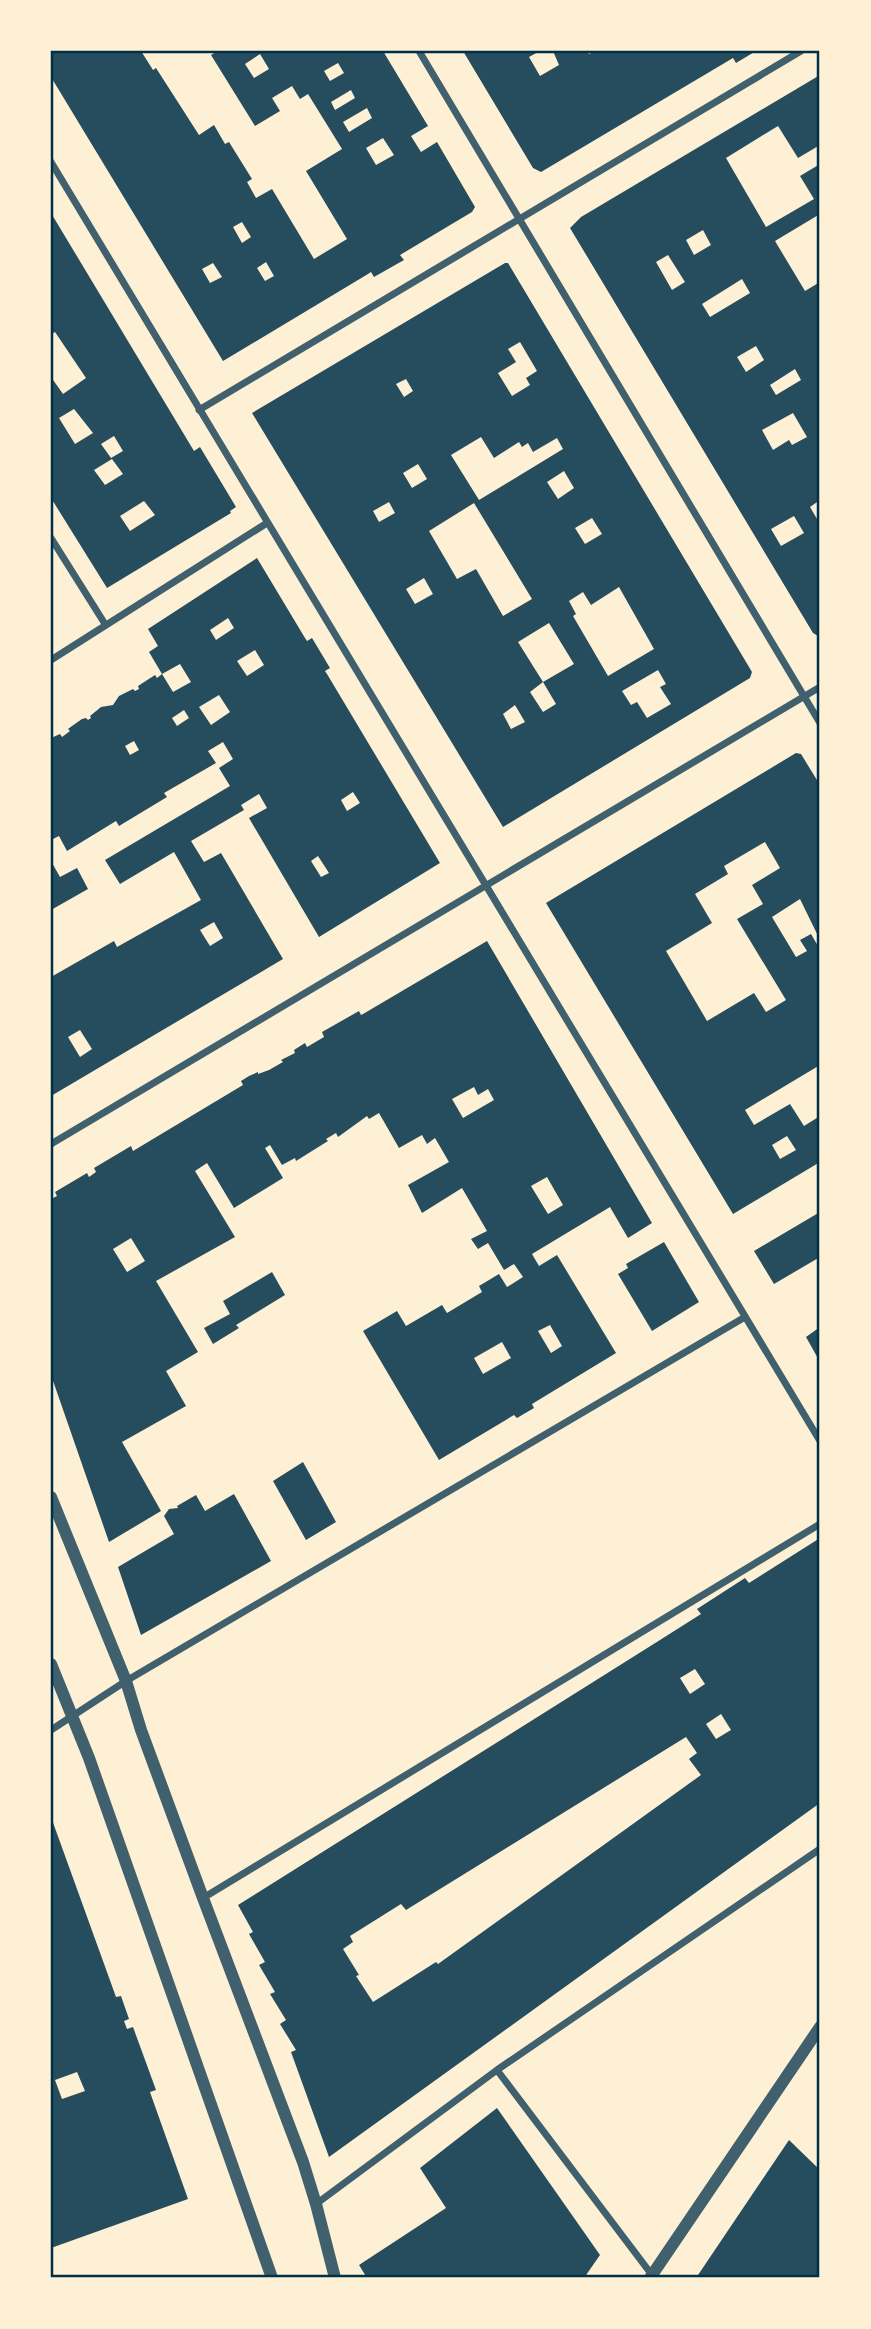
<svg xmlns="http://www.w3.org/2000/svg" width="871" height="2329" font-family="Manrope,sans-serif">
<rect width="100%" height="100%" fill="#fdf0d5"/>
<path fill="#264d5e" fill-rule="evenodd" d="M51 51H141L153 70 156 68 199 135 214 125 225 144 229 142 252 179 247 182 256 198 272 189 314 259 347 239 306 171 342 149 308 94 300 99 292 86 272 98 280 111 255 126 211 55 218 51H383L428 126 411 136 421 152 437 142 475 207 472 212 400 255 404 260 374 277 371 272 368 274 223 361 51 77ZM260 54 269 69 254 78 245 64ZM338 63 344 73 330 81 324 71ZM351 90 355 98 335 110 331 102ZM367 108 372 118 349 132 343 122ZM383 138 394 155 376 165 366 148ZM242 222 251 237 242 243 233 227ZM266 262 274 276 265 281 257 268ZM213 263 222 277 210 283 202 269Z
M463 51H540L529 57 540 76 559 65 553 51H579L580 53 587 51 589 54 595 51H756L736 63 733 58 541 172 533 168Z
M820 75V145L798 158 778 126 726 158 766 227 814 199 800 176 820 164V214L775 241 805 291 820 282V500L810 507 820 524V635L818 636 813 633 570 228 581 217ZM703 230 711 245 694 255 686 240ZM668 255 685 282 672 290 656 262ZM742 279 750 293 710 317 702 304ZM756 346 764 360 746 372 737 357ZM795 369 801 380 776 395 770 385ZM793 413 807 437 792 445 789 440 773 450 762 430ZM794 516 804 533 781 546 771 529Z
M51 213 194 451 200 447 236 507 230 511 231 513 107 588 51 498V377L63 394 86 378 55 332 52 334 51 332ZM74 409 93 433 75 444 59 418ZM114 436 123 451 111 458 101 444ZM112 459 123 474 105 485 94 470ZM144 501 155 515 130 531 120 516Z
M505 263H508L752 672 750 678 503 827 252 413ZM520 342 537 371 526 378 530 385 512 396 498 373 516 362 508 349ZM406 379 413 391 404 397 396 384ZM481 437 494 458 519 442 522 447 528 443 533 452 557 438 563 449 479 500 451 455ZM418 464 427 479 412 488 403 473ZM564 471 574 488 558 499 547 482ZM389 502 395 513 379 522 373 511ZM474 503 532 599 503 616 476 569 457 579 429 531ZM592 518 602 534 585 544 575 528ZM424 578 433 594 415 604 406 589ZM619 587 654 649 608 676 573 616 576 614 569 601 583 592 591 605ZM549 623 574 664 543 682 556 704 543 712 530 692 543 682 518 642ZM658 670 666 684 660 687 671 704 647 718 637 702 631 705 622 691ZM515 705 525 722 511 729 503 714Z
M257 558 305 638 307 641 312 638 330 668 325 671 327 674 440 863 319 937 249 818 267 808 259 794 241 805 244 810 191 841 204 862 221 853 283 959 51 1096V977L114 941 117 947 201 900 174 852 120 884 105 860 230 786 219 768 233 759 223 742 208 751 216 763 164 793 167 797 119 826 116 821 67 851 59 836 51 840V738L60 734 62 737 70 731 68 729 72 726 82 719 86 718 88 720 91 718 90 716 101 707 113 705 119 696 133 689 135 691 139 689 138 686 155 675 157 678 162 674 173 692 191 682 180 664 162 674 149 652 158 646 148 629ZM228 618 234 628 216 640 210 630ZM255 650 264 665 247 676 237 661ZM219 695 230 712 211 725 199 707ZM184 710 189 718 177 726 172 718ZM134 741 139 750 130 755 125 746ZM353 792 360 803 347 811 341 800ZM318 856 329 873 321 877 311 861ZM214 922 223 938 210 946 200 930ZM80 1030 92 1049 80 1057 68 1037Z
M796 753 801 754 820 785V940L800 899 772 917 796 957 807 951 800 940 811 934 818 946 820 945V1065L745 1110 754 1125 790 1104 804 1126 820 1116V1162L733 1214 546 903ZM765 842 780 868 752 885 763 904 737 919 786 1000 766 1012 754 993 707 1021 666 951 712 923 695 894 728 874 724 866ZM787 1136 796 1150 780 1159 772 1145Z
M51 861 60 877 77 868 88 889 51 910Z
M487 941 652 1223 628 1238 610 1207 532 1254 539 1266 557 1255 616 1353 532 1404 534 1408 517 1418 514 1415 439 1460 363 1331 397 1311 406 1326 442 1305 447 1313 482 1292 479 1286 499 1274 507 1287 523 1277 514 1264 504 1270 488 1243 478 1249 471 1239 487 1231 462 1188 422 1213 408 1185 449 1162 435 1138 427 1144 422 1135 399 1148 379 1113 369 1119 367 1116 338 1137 336 1133 326 1139 328 1141 296 1161 295 1158 282 1165 270 1145 265 1148 283 1178 234 1208 207 1163 195 1171 235 1237 156 1281 198 1352 166 1371 186 1406 122 1442 161 1511 109 1542 51 1375V1199L57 1196 55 1192 87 1173 89 1177 96 1172 94 1168 131 1146 133 1151 243 1085 241 1081 249 1076 258 1072V1074L269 1070 283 1062 281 1060 295 1053 294 1050 305 1043 307 1047 324 1037 322 1032 359 1011 361 1015 363 1014ZM474 1087 478 1095 488 1089 494 1100 463 1118 452 1099ZM547 1177 563 1205 548 1214 531 1186ZM131 1238 145 1261 127 1272 113 1249ZM550 1325 562 1346 551 1353 538 1331ZM502 1342 511 1358 483 1374 474 1358Z
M820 1212V1257L774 1284 754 1251Z
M664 1242 699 1302 652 1331 618 1274 628 1268 626 1264Z
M272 1272 285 1295 236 1325 239 1328 213 1344 204 1328 230 1314 223 1301Z
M820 1327V1362L806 1337Z
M303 1462 336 1522 306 1540 273 1481Z
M234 1494 271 1561 141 1635 118 1567 174 1534 164 1516 169 1509 178 1508 177 1506 196 1495 205 1511Z
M820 1538V1803L329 2157 291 2052 296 2050 280 2024 286 2020 270 1994 275 1992 259 1965 265 1962 249 1934 253 1932 238 1905 660 1640 701 1614 697 1609 745 1578 749 1583ZM695 1669 705 1684 690 1694 680 1678ZM721 1714 731 1730 716 1739 706 1724ZM686 1737 697 1753 689 1759 701 1775 438 1964 436 1962 373 2002 356 1976 359 1975 343 1949 353 1942 350 1936 401 1904 406 1910Z
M51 1817 116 1997 121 1996 129 2019 124 2021 127 2029 133 2027 152 2079 156 2090 150 2092 151 2095 188 2199 51 2248ZM77 2072 85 2091 62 2099 55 2080Z
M497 2108 600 2255 584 2278H367L359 2265 446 2208 420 2168Z
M789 2140 820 2170V2278H696Z"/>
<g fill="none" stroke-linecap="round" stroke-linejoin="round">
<path stroke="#3f606c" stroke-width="7" d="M419 51 820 723
M51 162 820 1441
M199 410 801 51
M51 538 105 624
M51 660 267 523
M51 1144 820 687
M51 1730 126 1681 745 1317
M203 1898 820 1524
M497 2070 652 2275
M316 2204 497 2070 820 1849"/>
<path stroke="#3f606c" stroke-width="12" d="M51 1497 126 1681 141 1730 203 1898 303 2162 316 2204 335 2278
M51 1664 89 1758 272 2278
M650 2278 820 2027"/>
</g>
<rect width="871" height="2329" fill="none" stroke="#fdf0d5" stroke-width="105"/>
<rect x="52" y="52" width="766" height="2224" fill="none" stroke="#003049" stroke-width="2.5"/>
</svg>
